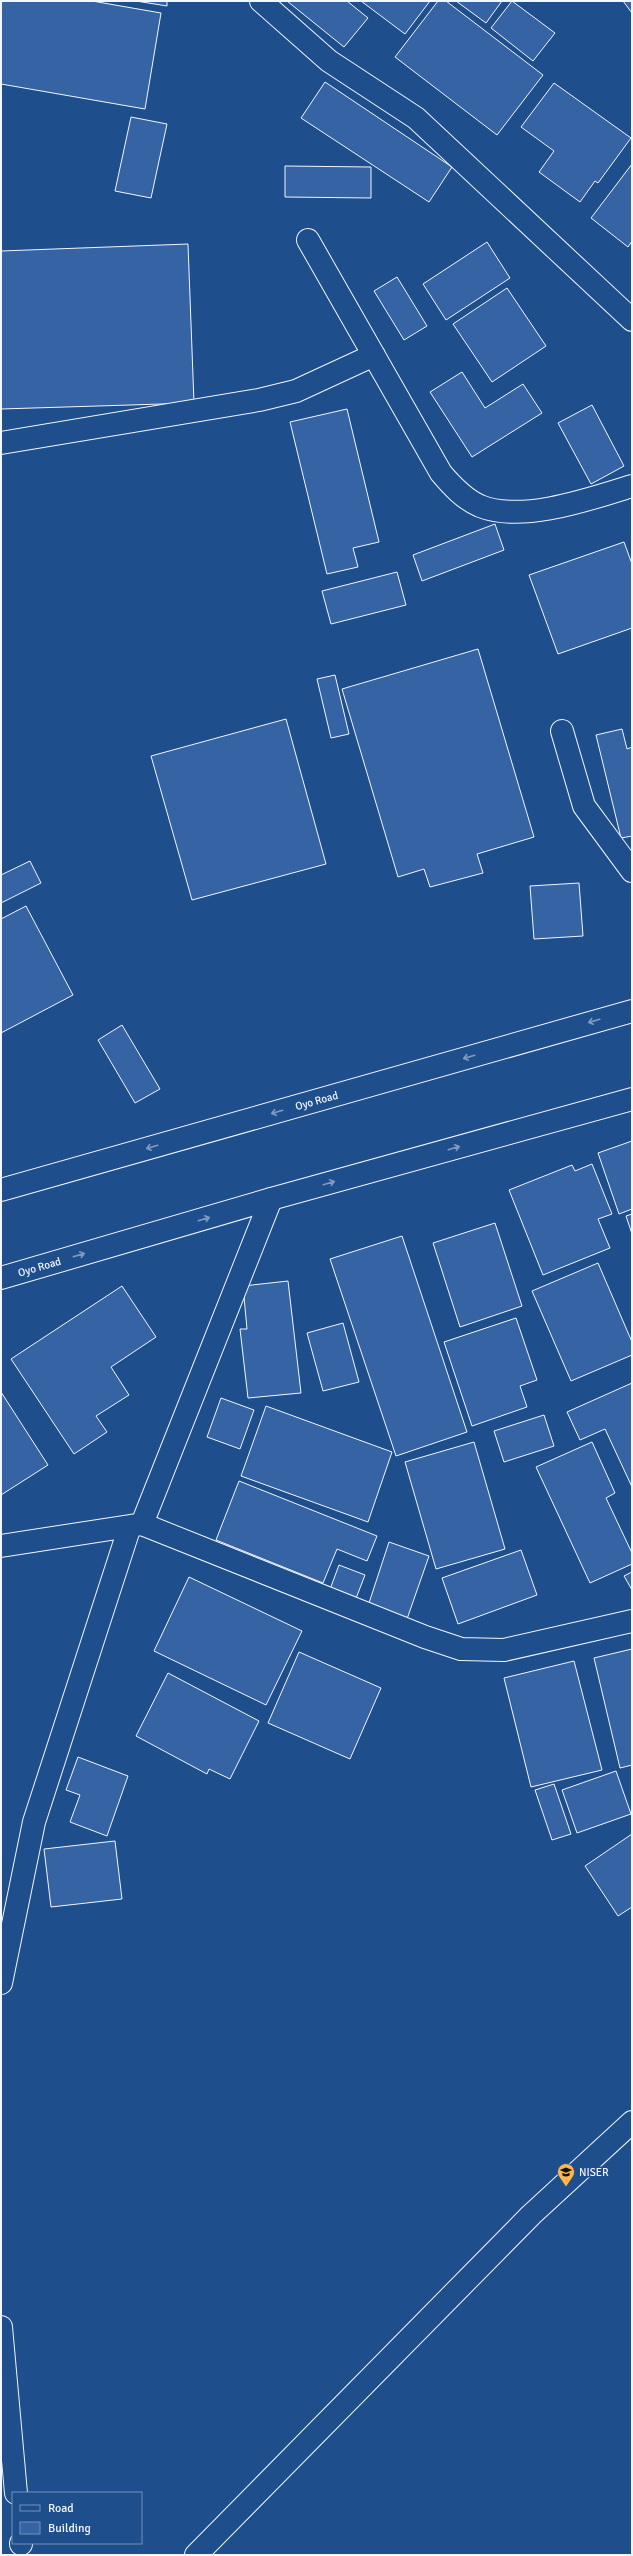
<svg xmlns="http://www.w3.org/2000/svg" width="633" height="2556" font-family="Signika,sans-serif">
<rect width="100%" height="100%" fill="#1f4e8c"/>
<path fill="#3563a3" stroke="#f2f6ff" d="M1 1H92L161 13 145 109 1 84Z
M136 1H167V6Z
M287 1H347L368 18 344 47Z
M361 1H430L405 34Z
M438 1H446L543 75 497 135 395 57Z
M456 1H502L486 23Z
M512 1 555 33 533 61 491 28Z
M623 1H632V13Z
M325 82 452 167 429 202 301 118Z
M554 83 631 138 598 183 595 181 580 202 539 172 554 151 521 127Z
M131 117 167 124 151 198 115 191Z
M632 164V241L628 247 591 218Z
M285 166 371 167V198L285 197Z
M487 242 510 278 446 320 423 284Z
M188 244 194 403 1 409V251Z
M397 277 427 326 404 340 374 291Z
M507 288 546 346 492 382 453 324Z
M462 372 485 408 523 384 542 413 472 457 430 392Z
M592 405 624 466 591 484 558 423Z
M347 409 379 542 353 548 358 567 327 574 290 422Z
M495 524 504 550 422 581 413 555Z
M624 542 632 564V628L558 654 529 575Z
M397 572 406 605 331 624 322 591Z
M478 649 534 837 477 854 483 873 430 887 424 869 398 877 342 689Z
M335 675 349 734 331 738 317 679Z
M286 719 326 864 192 900 151 756Z
M622 729 627 749 632 747V836L621 838 596 735Z
M30 861 41 883 1 903V875Z
M579 883 583 936 534 939 530 886Z
M26 906 73 995 1 1033V919Z
M122 1025 160 1089 135 1103 98 1040Z
M632 1141V1209L619 1214 598 1153Z
M592 1164 612 1214 598 1219 610 1248 543 1275 509 1190 572 1165 575 1171Z
M632 1214V1234L626 1216Z
M495 1223 522 1306 460 1327 433 1243Z
M402 1236 467 1432 396 1456 330 1259Z
M598 1263 632 1342V1355L571 1381 532 1291Z
M288 1281 301 1393 248 1398 240 1329H247L243 1286Z
M122 1286 156 1337 111 1367 129 1395 96 1416 107 1432 74 1454 11 1359Z
M516 1318 537 1380 520 1386 527 1407 472 1426 444 1342Z
M343 1323 359 1382 323 1391 307 1333Z
M632 1383V1487L605 1429 580 1440 567 1412Z
M1 1392 48 1465 1 1495Z
M221 1398 254 1410 240 1449 207 1437Z
M266 1406 392 1452 368 1522 241 1476Z
M544 1415 554 1446 504 1462 494 1431Z
M474 1442 505 1549 436 1569 405 1462Z
M592 1442 615 1493 606 1498 632 1553V1564L590 1583 536 1467Z
M239 1481 377 1536 367 1561 337 1549 323 1583 216 1540Z
M389 1542 429 1556 407 1619 368 1606Z
M521 1550 537 1595 458 1624 442 1578Z
M339 1565 365 1575 355 1601 329 1592Z
M632 1572V1590L624 1576Z
M189 1577 302 1631 266 1705 154 1651Z
M632 1649V1765L620 1768 594 1658Z
M299 1652 381 1688 350 1759 268 1723Z
M574 1661 602 1770 531 1787 504 1678Z
M168 1673 259 1721 230 1779 209 1769 207 1774 136 1736Z
M78 1757 128 1776 107 1836 70 1822 80 1795 66 1790Z
M616 1771 631 1814 577 1833 562 1790Z
M554 1784 571 1834 552 1840 535 1790Z
M632 1834V1907L618 1916 585 1866Z
M115 1841 122 1899 51 1907 44 1849Z"/>
<g fill="none" stroke-linecap="round" stroke-linejoin="round">
<defs>
<path id="minor" d="M261 1 329 61 416 118 632 320
M308 240 441 473C452 486 464 499 480 506 522 523 590 499 632 486
M1 443 259 400 296 391 374 355
M562 731 584 806 632 871
M142 1524 425 1637 461 1649 504 1650 632 1621
M1 1546 130 1526
M1 1983 34 1822 130 1526 142 1524 271 1199
M1 2327 16 2493
M21 2543V2544
M196 2555 531 2215 632 2122"/>
<g id="highway">
<path id="s1" d="M1 1190 632 1011"/>
<path id="s2" d="M1 1278 271 1199 632 1099"/>
</g>
</defs>
<use href="#minor" stroke="#f2f6ff" stroke-width="24"/>
<use href="#highway" stroke="#f2f6ff" stroke-width="24"/>
<use href="#minor" stroke="#1f4e8c" stroke-width="22"/>
<use href="#highway" stroke="#1f4e8c" stroke-width="22"/>
</g>
<defs><path id="oneway-shaft" d="M-6 0H5M1.5-3L5.5 0L1.5 3" fill="none" stroke-width="1.6" stroke-linecap="round" stroke-linejoin="round"/></defs>
<g stroke="#7e9ac0">
<use href="#oneway-shaft" transform="translate(594 1021) rotate(164)"/>
<use href="#oneway-shaft" transform="translate(469 1057) rotate(164)"/>
<use href="#oneway-shaft" transform="translate(277 1112) rotate(164)"/>
<use href="#oneway-shaft" transform="translate(152 1147) rotate(164)"/>
<use href="#oneway-shaft" transform="translate(454 1148) rotate(-16)"/>
<use href="#oneway-shaft" transform="translate(329 1183) rotate(-16)"/>
<use href="#oneway-shaft" transform="translate(204 1219) rotate(-16)"/>
<use href="#oneway-shaft" transform="translate(79 1255) rotate(-16)"/>
</g>
<defs>
<symbol id="school-pin" viewBox="-11 -11 22 30"><path d="M0 17L-7.5 6A9.5 9.5 0 1 1 7.5 6Z" fill="#ffb74d" stroke="#1f4e8c"/><path d="M0-5L7-2L0 1L-7-2ZM-4 1L0 2.5L4 1V4Q0 6-4 4Z" fill="#111"/></symbol>
</defs>
<g fill-rule="evenodd">
<use href="#school-pin" x="556" y="2162" width="20" height="27"/>
</g>
<g text-anchor="middle" stroke-width="3" stroke-linejoin="round" paint-order="stroke">
<g font-size="11" fill="#f2f6ff" stroke="#1f4e8c">
<text dy="4" stroke="none"><textPath href="#s1" startOffset="328">Oyo Road</textPath></text>
<text dy="4" stroke="none"><textPath href="#s2" startOffset="40">Oyo Road</textPath></text>
</g>
<g font-size="11" fill="#f2f6ff" stroke="#1f4e8c" text-anchor="start">
<text x="579" y="2176">NISER</text>
</g>
</g>
<rect width="633" height="2556" fill="none" stroke="#f2f6ff" stroke-width="4"/>
<rect x="12" y="2492" width="130" height="52" fill="#1f4e8c" stroke="#7391ba"/>
<rect x="20" y="2505" width="20" height="6" fill="#1f4e8c" stroke="#7391ba"/>
<text x="48" y="2512" font-size="12" fill="#f2f6ff">Road</text>
<rect x="20" y="2522" width="20" height="12" fill="#3563a3" stroke="#7391ba"/>
<text x="48" y="2532" font-size="12" fill="#f2f6ff">Building</text>
</svg>
